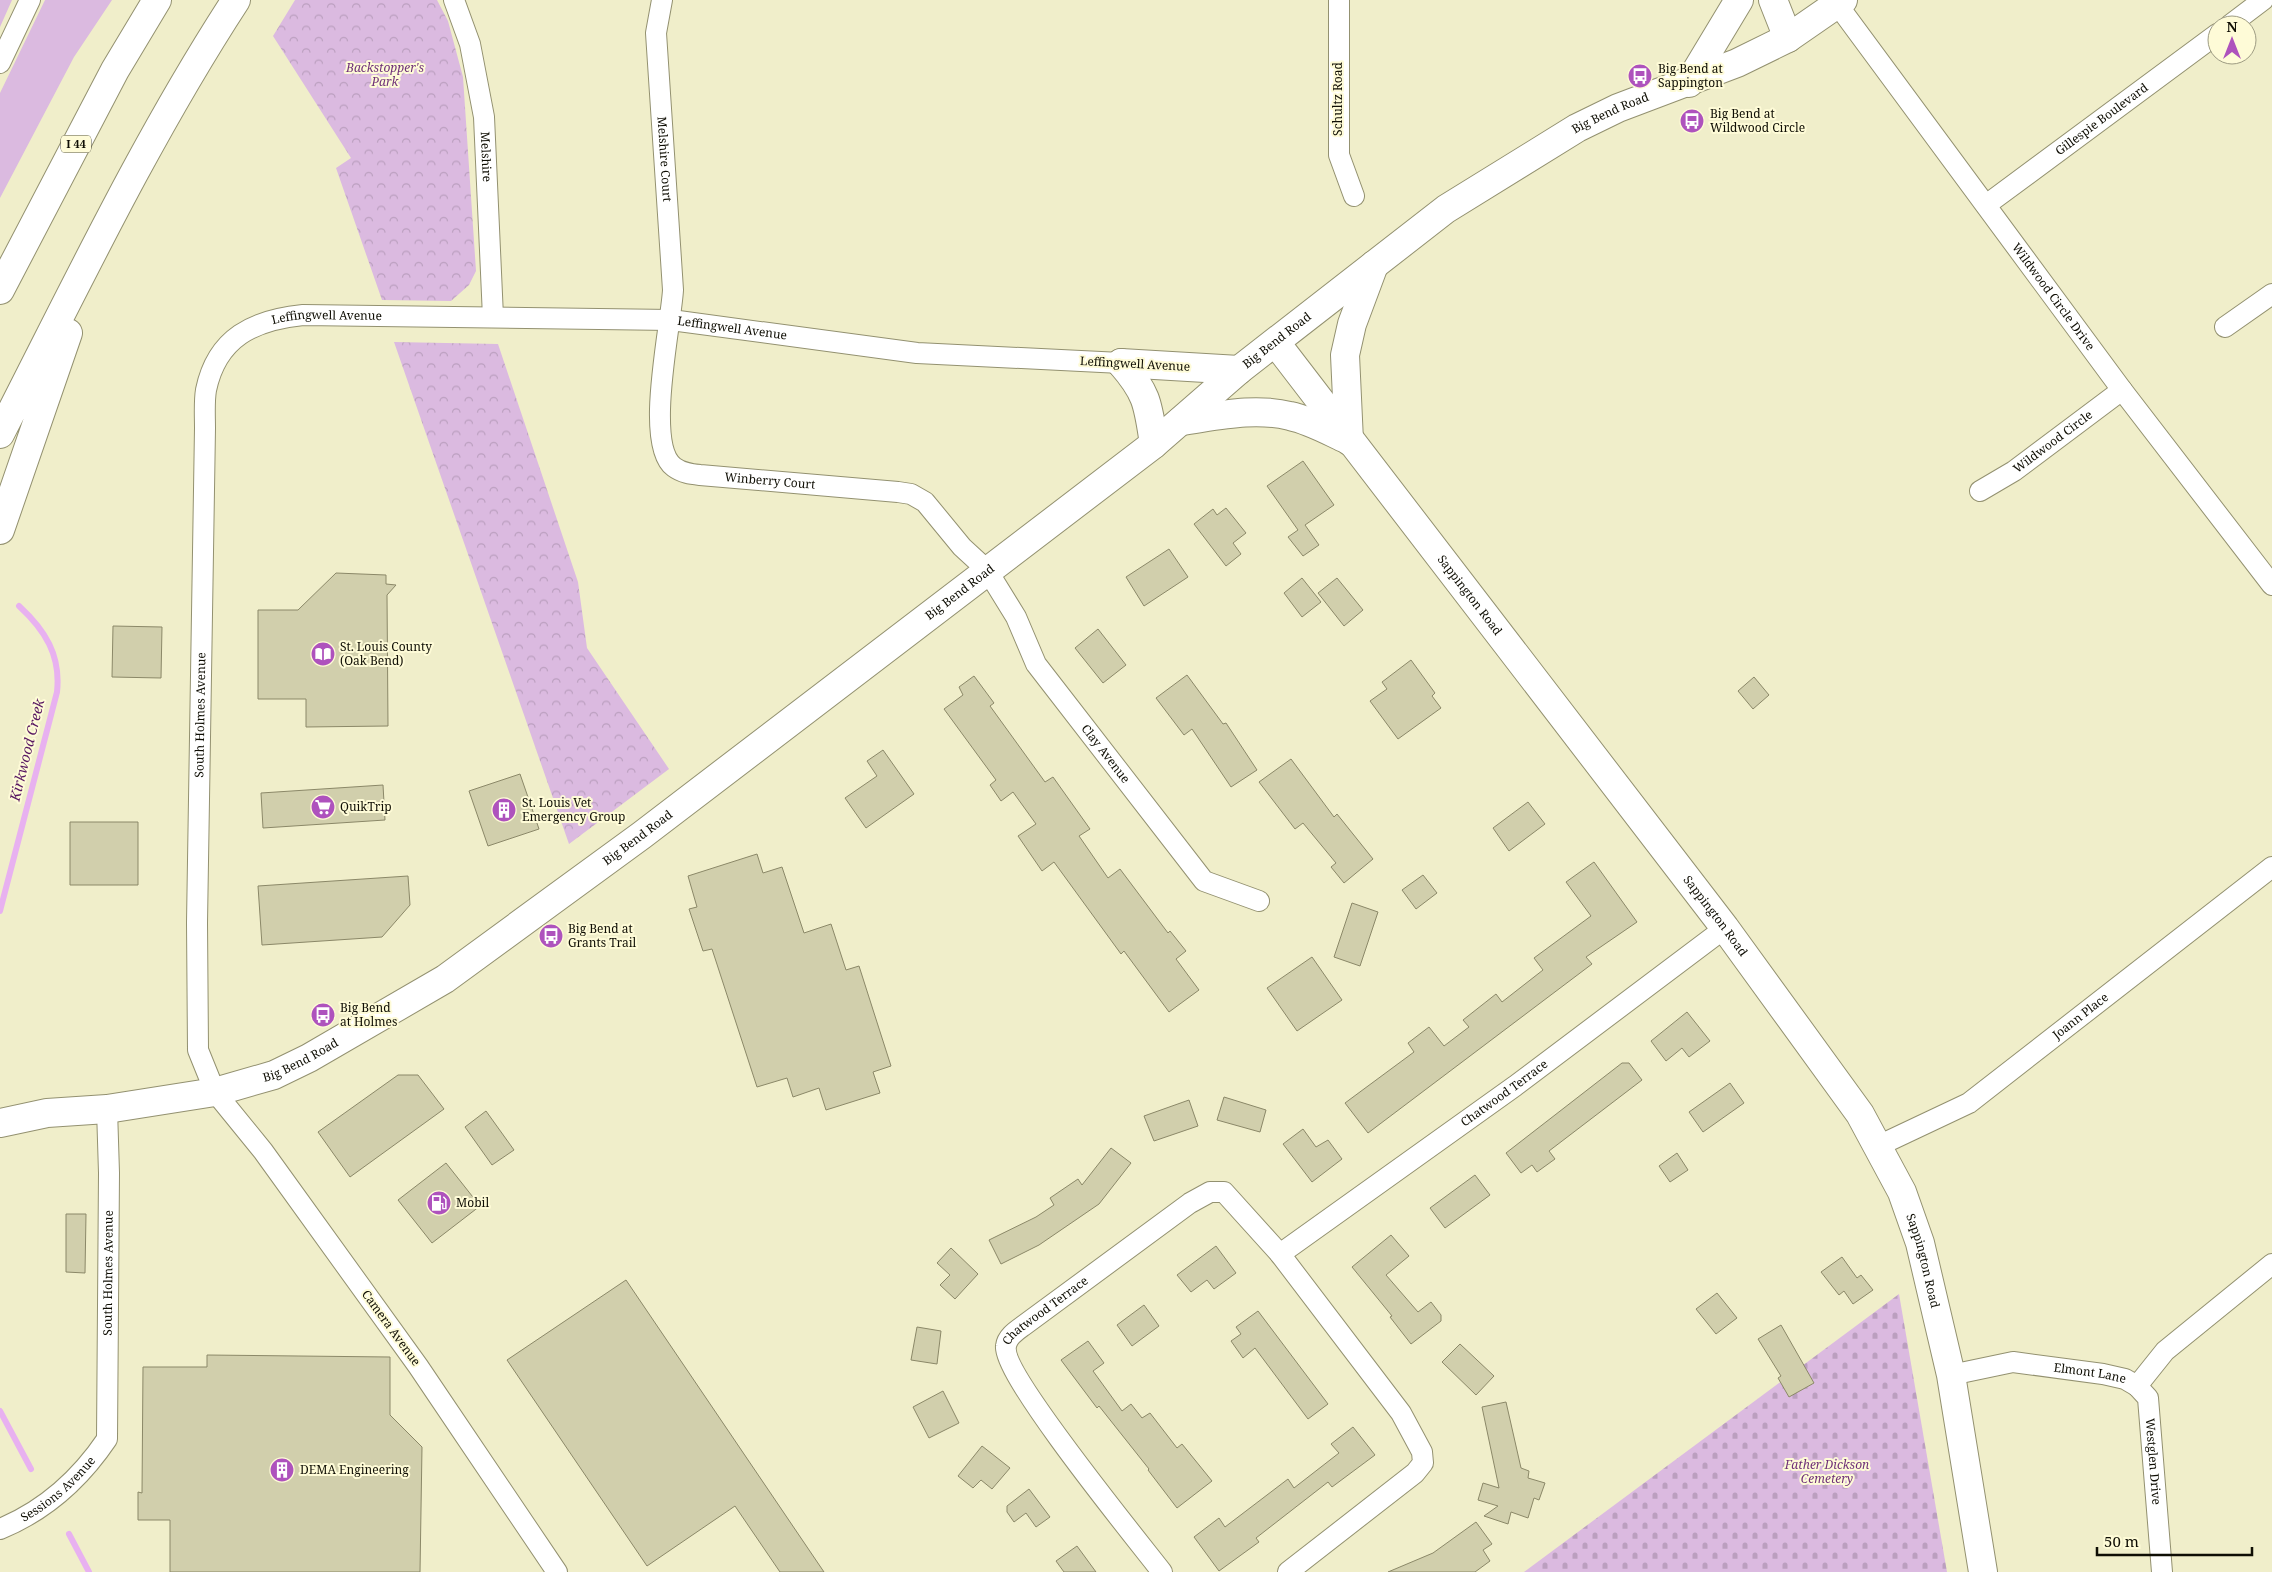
<svg xmlns="http://www.w3.org/2000/svg" width="2272" height="1572" font-family="'Noto Serif',serif">
<defs>
<pattern id="cemetery-stones" width="16" height="16" patternUnits="userSpaceOnUse" patternTransform="scale(1.25)"><rect width="16" height="16" fill="#dbbae0"/><path d="M2 7V4a2 2 0 0 1 4 0v3zM10 15v-3a2 2 0 0 1 4 0v3z" fill="#bb9fbf"/></pattern>
<pattern id="park-crowns" width="20" height="18" patternUnits="userSpaceOnUse" patternTransform="scale(1.25)"><rect width="20" height="18" fill="#dbbae0"/><path d="M2 6a3 3 0 1 1 6 0M12 15a3 3 0 1 1 6 0" fill="none" stroke="#bb9fbf"/></pattern>
</defs>
<rect width="100%" height="100%" fill="#f0eeca"/>
<path fill="#dbbae0" d="M0 0H12L0 27Z
M45 0H112L74 57 0 198V93Z"/>
<path fill="url(#cemetery-stones)" d="M1899 1294 1947 1572H1524Z"/>
<path fill="url(#park-crowns)" d="M295 0H437L448 21 463 77 476 271 469 285 451 301 382 300 336 168 351 158 273 36Z
M394 342 498 344 578 582 587 648 669 769 569 844Z"/>
<g fill="none" stroke-linecap="round" stroke-linejoin="round">
<path stroke="#e8b1f0" stroke-width="6" d="M0 911 57 692C61 655 45 630 19 606
M0 1411 31 1469
M69 1534 89 1572"/>
</g>
<path fill="#d1cfac" stroke="#8b8868" d="M1303 461 1334 505 1305 525 1319 545 1303 556 1288 537 1298 530 1267 486Z
M1226 508 1246 533 1233 543 1241 554 1226 566 1194 524 1213 509 1217 515Z
M1169 549 1188 577 1144 606 1126 577Z
M336 573 386 575V584L396 585 387 595 388 726 306 727V699H258V610H298Z
M1302 578 1321 602 1302 617 1284 593Z
M1337 578 1363 610 1344 626 1318 593Z
M113 626 162 627 161 678 112 677Z
M1098 629 1126 665 1103 683 1075 648Z
M1411 660 1435 693 1432 696 1441 708 1398 739 1370 701 1387 689 1382 682Z
M1187 675 1223 724 1226 723 1257 770 1231 787 1192 729 1184 735 1156 698Z
M974 676 994 703 990 706 1045 782 1053 777 1090 829 1079 836 1108 878 1120 869 1168 933 1170 931 1186 951 1176 959 1199 990 1169 1012 1124 951 1121 954 1054 862 1042 871 1018 836 1036 824 1013 792 1001 801 990 785 996 780 944 709 963 695 959 687Z
M1754 677 1769 695 1753 709 1738 691Z
M883 750 914 794 866 828 845 798 877 776 867 761Z
M1291 759 1334 817 1337 814 1373 859 1344 883 1331 867 1336 863 1303 823 1295 829 1259 782Z
M520 774 539 829 488 846 469 791Z
M383 785 385 820 263 828 261 793Z
M1528 802 1545 824 1509 851 1493 828Z
M70 822H138V885H70Z
M757 854 763 873 782 867 804 933 831 924 846 970 859 966 891 1066 873 1072 880 1093 826 1110 819 1088 793 1097 787 1078 757 1087 712 949 703 951 689 909 697 907 688 876Z
M1594 862 1637 922 1586 957 1592 964 1368 1133 1345 1103 1414 1052 1408 1043 1429 1027 1444 1046 1469 1027 1463 1020 1496 994 1502 1002 1543 970 1534 958 1591 916 1566 882Z
M1423 875 1437 893 1416 909 1402 890Z
M408 876 410 905 382 937 262 945 258 886Z
M1352 903 1378 912 1360 966 1334 957Z
M1312 957 1342 1000 1297 1031 1267 988Z
M1687 1012 1710 1041 1689 1057 1682 1048 1666 1061 1651 1041Z
M1622 1063H1629L1642 1080 1549 1151 1555 1159 1537 1172 1532 1165 1521 1173 1506 1153Z
M398 1075H418L444 1109 350 1177 318 1132Z
M1730 1083 1744 1103 1703 1132 1689 1112Z
M1224 1097 1266 1110 1260 1132 1217 1120Z
M1189 1100 1198 1126 1154 1141 1144 1116Z
M486 1111 514 1150 492 1165 465 1127Z
M1303 1129 1316 1147 1328 1140 1342 1159 1312 1182 1283 1144Z
M1111 1148 1131 1163 1099 1204 1039 1245 1001 1264 989 1240 1036 1217 1054 1205 1050 1198 1078 1179 1082 1185Z
M1677 1153 1688 1170 1670 1182 1659 1166Z
M446 1163 480 1206 432 1243 398 1200Z
M1475 1175 1490 1195 1445 1228 1430 1208Z
M66 1214H86L85 1273 66 1272Z
M1391 1235 1409 1256 1386 1275 1418 1312 1431 1302 1441 1315V1321L1411 1344 1390 1317 1392 1316 1352 1267Z
M1216 1246 1236 1273 1214 1289 1207 1280 1191 1292 1177 1275Z
M951 1248 978 1274 955 1299 940 1285 950 1275 937 1263Z
M1842 1257 1857 1278 1861 1275 1873 1290 1853 1304 1844 1291 1839 1295 1821 1272Z
M626 1280 824 1572H780L735 1506 647 1566 507 1360Z
M1717 1293 1737 1318 1716 1334 1696 1309Z
M1144 1305 1159 1326 1132 1346 1117 1325Z
M1258 1311 1328 1404 1308 1419 1255 1348 1243 1358 1231 1341 1241 1334 1236 1327Z
M1781 1325 1814 1383 1789 1397 1778 1378 1781 1376 1758 1339Z
M917 1327 941 1331 937 1364 911 1360Z
M1088 1341 1104 1363 1093 1371 1122 1411 1131 1404 1142 1418 1150 1413 1177 1448 1182 1444 1212 1481 1177 1508 1148 1470 1149 1469 1099 1406 1097 1408 1061 1360Z
M1460 1344 1494 1376 1476 1395 1442 1362Z
M207 1355 390 1357V1415L422 1447 420 1572H170V1520H138V1492L142 1493 143 1367H207Z
M943 1391 959 1423 929 1438 913 1407Z
M1506 1402 1521 1468 1529 1471 1528 1478 1545 1483 1539 1500 1534 1498 1528 1518 1511 1512 1508 1524 1484 1516 1498 1506 1478 1500 1483 1483 1499 1488 1482 1407Z
M1353 1427 1375 1455 1332 1487 1328 1482 1256 1538 1259 1542 1219 1571 1194 1537 1219 1518 1225 1527 1288 1479 1294 1488 1339 1453 1331 1444Z
M982 1446 1010 1468 992 1489 981 1480 973 1488 958 1476Z
M1029 1489 1050 1517 1036 1527 1026 1513 1014 1522 1007 1512V1506Z
M1476 1522 1492 1544 1483 1550 1490 1561 1475 1572H1388L1433 1553Z
M1077 1546 1096 1572H1064L1056 1561Z"/>
<g fill="none" stroke-linecap="round" stroke-linejoin="round">
<defs>
<g id="street">
<path id="s1" d="M454 0 470 44 484 117 493 317"/>
<path id="s2" d="M662 0 656 33 673 290C671 326 644 445 674 467 682 473 691 474 700 475L898 492 911 494 925 502 962 547 987 570 1016 617 1036 664 1204 881 1259 901"/>
<path d="M1339 0V155L1354 196"/>
<path id="s3" d="M1837 4 2122 390 2272 585"/>
<path d="M2230 25 2263 0"/>
<path d="M0 63 30 0"/>
<path id="s4" d="M1986 205 2217 34"/>
<path d="M2225 327 2272 294"/>
<path id="s5" d="M1980 491 2014 471 2122 390"/>
<path id="s6" d="M1878 1146 1969 1103 2272 867"/>
<path id="s7" d="M1280 1254 1515 1086 1725 928"/>
<path id="s8" d="M1951 1375 2013 1362 2103 1374 2125 1379 2137 1386 2165 1351 2272 1264"/>
<path id="s9" d="M2137 1386 2148 1398 2162 1572"/>
<path id="s10" d="M0 1529C44 1511 80 1479 107 1439L109 1173 107 1109"/>
<path id="s11" d="M557 1572 418 1366 263 1151 215 1092 198 1050 197 923 205 428C205 416 204 402 206 390 217 337 254 320 303 315L671 320 917 353 1121 363"/>
<path id="s12" d="M1162 1572C1138 1541 1001 1373 1006 1346 1007 1337 1016 1331 1023 1326L1190 1203 1210 1192H1224L1280 1254 1401 1413 1422 1452 1423 1463 1415 1473 1288 1572"/>
</g>
<g id="secondary">
<path d="M1773 0 1788 38"/>
<path d="M1689 83 1739 0"/>
<path id="s13" d="M1276 343 1725 928 1860 1114 1902 1192 1920 1243 1951 1375 1983 1572"/>
<path d="M1121 363 1239 370"/>
<path d="M1121 363C1148 394 1148 405 1154 444"/>
<path d="M1181 421C1217 416 1254 407 1290 416 1309 420 1327 430 1344 438"/>
<path d="M1349 441 1345 355 1352 324 1374 265"/>
<path id="s14" d="M0 1123 47 1113 107 1109 215 1092 274 1075 309 1058 445 979 642 835 1154 444 1239 370 1446 209 1577 128 1618 108 1737 63 1788 38 1843 0"/>
</g>
<path id="highway" d="M0 290 115 70 157 0
M0 434C75 288 146 138 236 0
M0 530 68 333"/>
</defs>
<use href="#street" stroke="#939170" stroke-width="22"/>
<use href="#secondary" stroke="#939170" stroke-width="30"/>
<use href="#highway" stroke="#939170" stroke-width="30"/>
<use href="#street" stroke="#fff" stroke-width="20"/>
<use href="#secondary" stroke="#fff" stroke-width="28"/>
<use href="#highway" stroke="#fff" stroke-width="28"/>
</g>
<defs>
<symbol id="bus-disc" viewBox="-11 -11 22 22"><circle r="9.5" fill="#ae52bd" stroke="#fefbd7"/><path d="M-5-6H5V4H4V6H2V4H-2V6H-4V4H-5ZM-3.5-4V0h7V-4ZM-3.5 1.2v1.5H-2V1.2ZM2 1.2v1.5H3.5V1.2Z" fill="#fff"/></symbol>
<symbol id="library-disc" viewBox="-11 -11 22 22"><circle r="9.5" fill="#ae52bd" stroke="#fefbd7"/><path d="M-6-4Q-3-5.5-.7-3.5V5Q-3 3-6 4ZM6-4Q3-5.5 .7-3.5V5Q3 3 6 4Z" fill="#fff"/></symbol>
<symbol id="supermarket-disc" viewBox="-11 -11 22 22"><circle r="9.5" fill="#ae52bd" stroke="#fefbd7"/><path d="M-6-5.5h2.5l.6 2H6L4.5 2H-2.5L-4.4-4H-6ZM-1.5 3.2a1.3 1.3 0 1 0 .1 0ZM3 3.2a1.3 1.3 0 1 0 .1 0Z" fill="#fff"/></symbol>
<symbol id="building-disc" viewBox="-11 -11 22 22"><circle r="9.5" fill="#ae52bd" stroke="#fefbd7"/><path d="M-4-6H4V6H1V3H-1V6H-4ZM-2.5-4.3h1.7v1.8h-1.7ZM.8-4.3h1.7v1.8H.8ZM-2.5-1h1.7V.8h-1.7ZM.8-1h1.7V.8H.8Z" fill="#fff"/></symbol>
<symbol id="fuel-disc" viewBox="-11 -11 22 22"><circle r="9.5" fill="#ae52bd" stroke="#fefbd7"/><path d="M-5.5-6h7V0h2V4h1.3V-2.5L3-4.5l.8-.8L6-3V5H2.5V1h-1V6h-7ZM-4.2-4.7v3.2H.2V-4.7Z" fill="#fff"/></symbol>
</defs>
<g fill-rule="evenodd">
<use href="#bus-disc" x="1626" y="62" width="28" height="28"/>
<use href="#bus-disc" x="1678" y="107" width="28" height="28"/>
<use href="#library-disc" x="309" y="640" width="28" height="28"/>
<use href="#supermarket-disc" x="309" y="793" width="28" height="28"/>
<use href="#building-disc" x="490" y="796" width="28" height="28"/>
<use href="#bus-disc" x="537" y="922" width="28" height="28"/>
<use href="#bus-disc" x="309" y="1001" width="28" height="28"/>
<use href="#fuel-disc" x="425" y="1189" width="28" height="28"/>
<use href="#building-disc" x="268" y="1456" width="28" height="28"/>
</g>
<g text-anchor="middle" stroke-width="4" stroke-linejoin="round" paint-order="stroke">
<rect fill="#fefbd7" stroke="#575543" stroke-width="1" x="61" y="135.5" width="30" height="17" rx="4"/>
<g font-size="11" font-weight="bold" fill="#0f0e04">
<text x="76" y="148">I 44</text>
</g>
<g font-size="12" font-style="italic" fill="#6e2f78" stroke="#fefbd7">
<text x="385" y="72">Backstopper's<tspan x="385" dy="14">Park</tspan></text>
<text x="1827" y="1469">Father Dickson<tspan x="1827" dy="14">Cemetery</tspan></text>
</g>
<g font-size="12" fill="#0f0e04" stroke="#fefbd7" text-anchor="start">
<text x="1658" y="73">Big Bend at<tspan x="1658" dy="14">Sappington</tspan></text>
<text x="1710" y="118">Big Bend at<tspan x="1710" dy="14">Wildwood Circle</tspan></text>
<text x="340" y="651">St. Louis County<tspan x="340" dy="14">(Oak Bend)</tspan></text>
<text x="522" y="807">St. Louis Vet<tspan x="522" dy="14">Emergency Group</tspan></text>
<text x="340" y="811">QuikTrip</text>
<text x="568" y="933">Big Bend at<tspan x="568" dy="14">Grants Trail</tspan></text>
<text x="340" y="1012">Big Bend<tspan x="340" dy="14">at Holmes</tspan></text>
<text x="456" y="1207">Mobil</text>
<text x="300" y="1474">DEMA Engineering</text>
</g>
<g font-size="12" fill="#0f0e04" stroke="#fefbd7">
<text transform="translate(1338 99) rotate(-90)" y="4">Schultz Road</text>
<text dy="4" stroke="none"><textPath href="#s14" startOffset="1929">Big Bend Road</textPath></text>
<text dy="4" stroke="none"><textPath href="#s4" startOffset="144">Gillespie Boulevard</textPath></text>
<text dy="4" stroke="none"><textPath href="#s1" startOffset="161">Melshire</textPath></text>
<text dy="4" stroke="none"><textPath href="#s2" startOffset="160">Melshire Court</textPath></text>
<text dy="4" stroke="none"><textPath href="#s3" startOffset="364">Wildwood Circle Drive</textPath></text>
<text dy="4" stroke="none"><textPath href="#s11" startOffset="1452">Leffingwell Avenue</textPath></text>
<text dy="4" stroke="none"><textPath href="#s11" startOffset="1858">Leffingwell Avenue</textPath></text>
<text dy="4" stroke="none"><textPath href="#s14" startOffset="1524">Big Bend Road</textPath></text>
<text transform="translate(1135 364) rotate(3)" y="4">Leffingwell Avenue</text>
<text dy="4" stroke="none"><textPath href="#s5" startOffset="88">Wildwood Circle</textPath></text>
<text dy="4" stroke="none"><textPath href="#s2" startOffset="570">Winberry Court</textPath></text>
<text dy="4" stroke="none"><textPath href="#s14" startOffset="1119">Big Bend Road</textPath></text>
<text dy="4" stroke="none"><textPath href="#s13" startOffset="318">Sappington Road</textPath></text>
<text dy="4" stroke="none"><textPath href="#s11" startOffset="970">South Holmes Avenue</textPath></text>
<text dy="4" stroke="none"><textPath href="#s2" startOffset="1040">Clay Avenue</textPath></text>
<text dy="4" stroke="none"><textPath href="#s14" startOffset="714">Big Bend Road</textPath></text>
<text dy="4" stroke="none"><textPath href="#s13" startOffset="722">Sappington Road</textPath></text>
<text dy="4" stroke="none"><textPath href="#s6" startOffset="242">Joann Place</textPath></text>
<text dy="4" stroke="none"><textPath href="#s14" startOffset="309">Big Bend Road</textPath></text>
<text dy="4" stroke="none"><textPath href="#s7" startOffset="276">Chatwood Terrace</textPath></text>
<text dy="4" stroke="none"><textPath href="#s13" startOffset="1128">Sappington Road</textPath></text>
<text dy="4" stroke="none"><textPath href="#s10" startOffset="308">South Holmes Avenue</textPath></text>
<text dy="4" stroke="none"><textPath href="#s12" startOffset="330">Chatwood Terrace</textPath></text>
<text transform="translate(391 1328) rotate(54)" y="4">Camera Avenue</text>
<text dy="4" stroke="none"><textPath href="#s8" startOffset="141">Elmont Lane</textPath></text>
<text dy="4" stroke="none"><textPath href="#s9" startOffset="80">Westglen Drive</textPath></text>
<text dy="4" stroke="none"><textPath href="#s10" startOffset="71">Sessions Avenue</textPath></text>
</g>
<g font-size="14" font-style="italic" fill="#581862" stroke="#fefbd7">
<text transform="translate(27 750) rotate(-76)" y="5">Kirkwood Creek</text>
</g>
</g>
<g transform="translate(2232 40)"><circle r="24" fill="#fefbd7" stroke="#9e9c83"/>
<path d="M0-4L9 19L0 12L-9 19Z" fill="#ae52bd"/>
<text y="-8" font-size="14" font-weight="bold" text-anchor="middle" fill="#0f0e04">N</text>
</g>
<path d="M2097 1547v8h155v-8" fill="none" stroke="#0f0e04" stroke-width="2.5"/>
<text x="2104" y="1547" font-size="15" fill="#0f0e04" stroke="#fefbd7" stroke-width="4" paint-order="stroke">50 m</text>
</svg>
